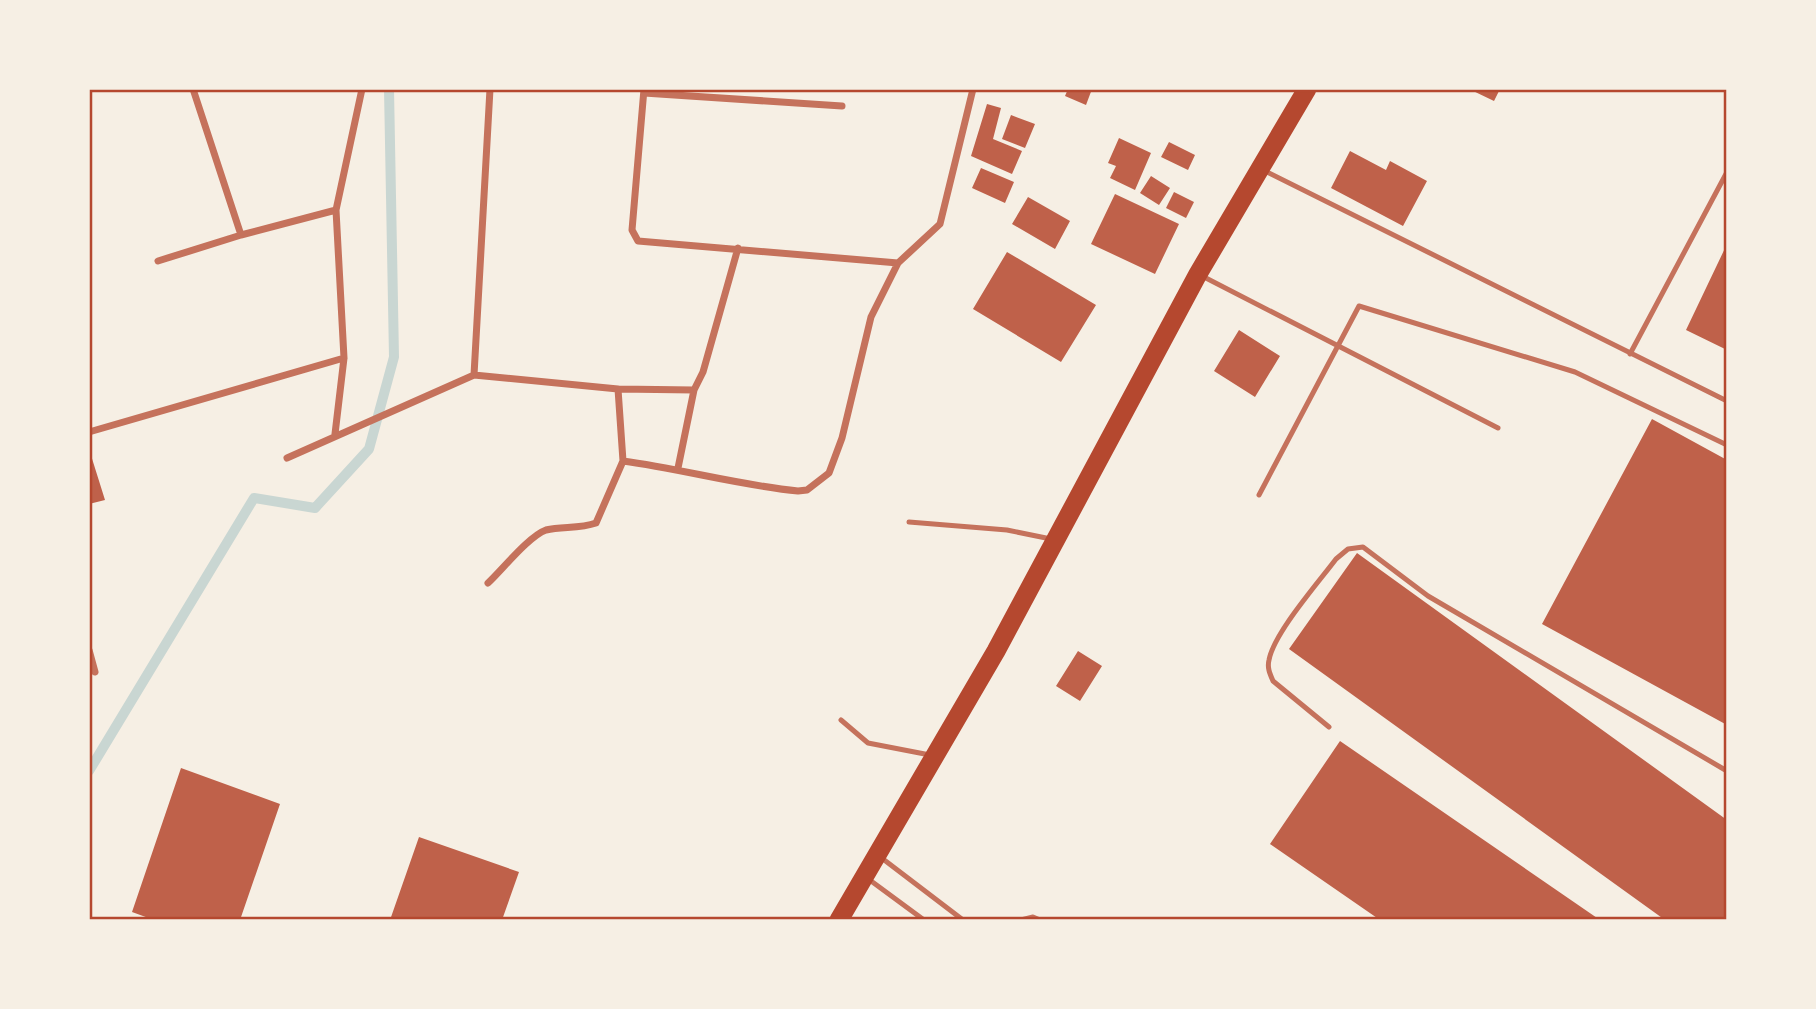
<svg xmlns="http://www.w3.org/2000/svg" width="1816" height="1009" font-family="Quicksand,sans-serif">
<rect width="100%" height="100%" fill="#f6efe4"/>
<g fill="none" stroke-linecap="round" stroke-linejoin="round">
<path stroke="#c9d6d2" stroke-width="10" d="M89 771 254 498 315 508 369 449 394 357 389 89"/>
</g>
<path fill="#bf614a" d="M1068 89H1092L1086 105 1065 96Z
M1469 89H1500L1494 101Z
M987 104 1001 108 993 139 1022 151 1012 174 971 156Z
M1011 115 1035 124 1025 148 1002 139Z
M1119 138 1151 153 1135 190 1110 178 1116 166 1108 163Z
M1169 142 1195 155 1188 170 1161 157Z
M1350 151 1386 170 1390 161 1427 181 1403 226 1331 188Z
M981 168 1014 182 1005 203 972 188Z
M1151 176 1170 188 1159 205 1140 193Z
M1174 192 1194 202 1186 218 1166 208Z
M1115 194 1179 224 1155 274 1091 244Z
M1028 197 1070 221 1055 249 1012 224Z
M1727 244V350L1686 330Z
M1007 252 1096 305 1061 362 973 309Z
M1239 330 1280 356 1255 397 1214 371Z
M1652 419 1727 460V725L1542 624Z
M89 449 105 500 89 504Z
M1357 553 1727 820V920H1665L1289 649Z
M1078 651 1102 666 1080 701 1056 686Z
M1340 741 1600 920H1380L1270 844Z
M181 768 280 804 240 920H154L132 912Z
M419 837 519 872 502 920H390Z"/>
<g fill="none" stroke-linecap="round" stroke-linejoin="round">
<path stroke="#c5725c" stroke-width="5" d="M1263 170 1727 401
M1202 276 1498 428
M1630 354 1727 172
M1259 495 1359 306 1575 372 1727 445
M909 522 1007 530 1051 539
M841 720 868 743 930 755
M1329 727 1273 681C1270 674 1267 668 1269 660 1274 633 1318 583 1336 559L1348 549 1363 547 1428 596 1727 771
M879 856 963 920
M867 878 924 920
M1021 920 1033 917 1040 920"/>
<path stroke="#c5725c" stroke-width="7" d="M193 89 241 235 336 210
M644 89 632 230 638 241 898 263
M644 93 842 106
M158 261 241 235
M474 375 618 389 623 461
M618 389 694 390
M89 432 344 358
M335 434 344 358 336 210 362 89
M287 458 474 375 490 89
M678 468 694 390 703 372 738 248
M488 583C502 570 529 536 546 530 562 526 579 529 596 523L623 461C682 469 738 485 798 491L807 490 829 473 842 438 871 317 898 263 940 224 973 89
M89 650 95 672"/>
<path stroke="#b5482f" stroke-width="19" d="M839 920 996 651 1198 274 1307 89"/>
</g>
<rect width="1816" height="1009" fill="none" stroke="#f6efe4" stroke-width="182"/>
<rect x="91" y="91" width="1634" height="827" fill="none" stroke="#b5482f" stroke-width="2.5"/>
</svg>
